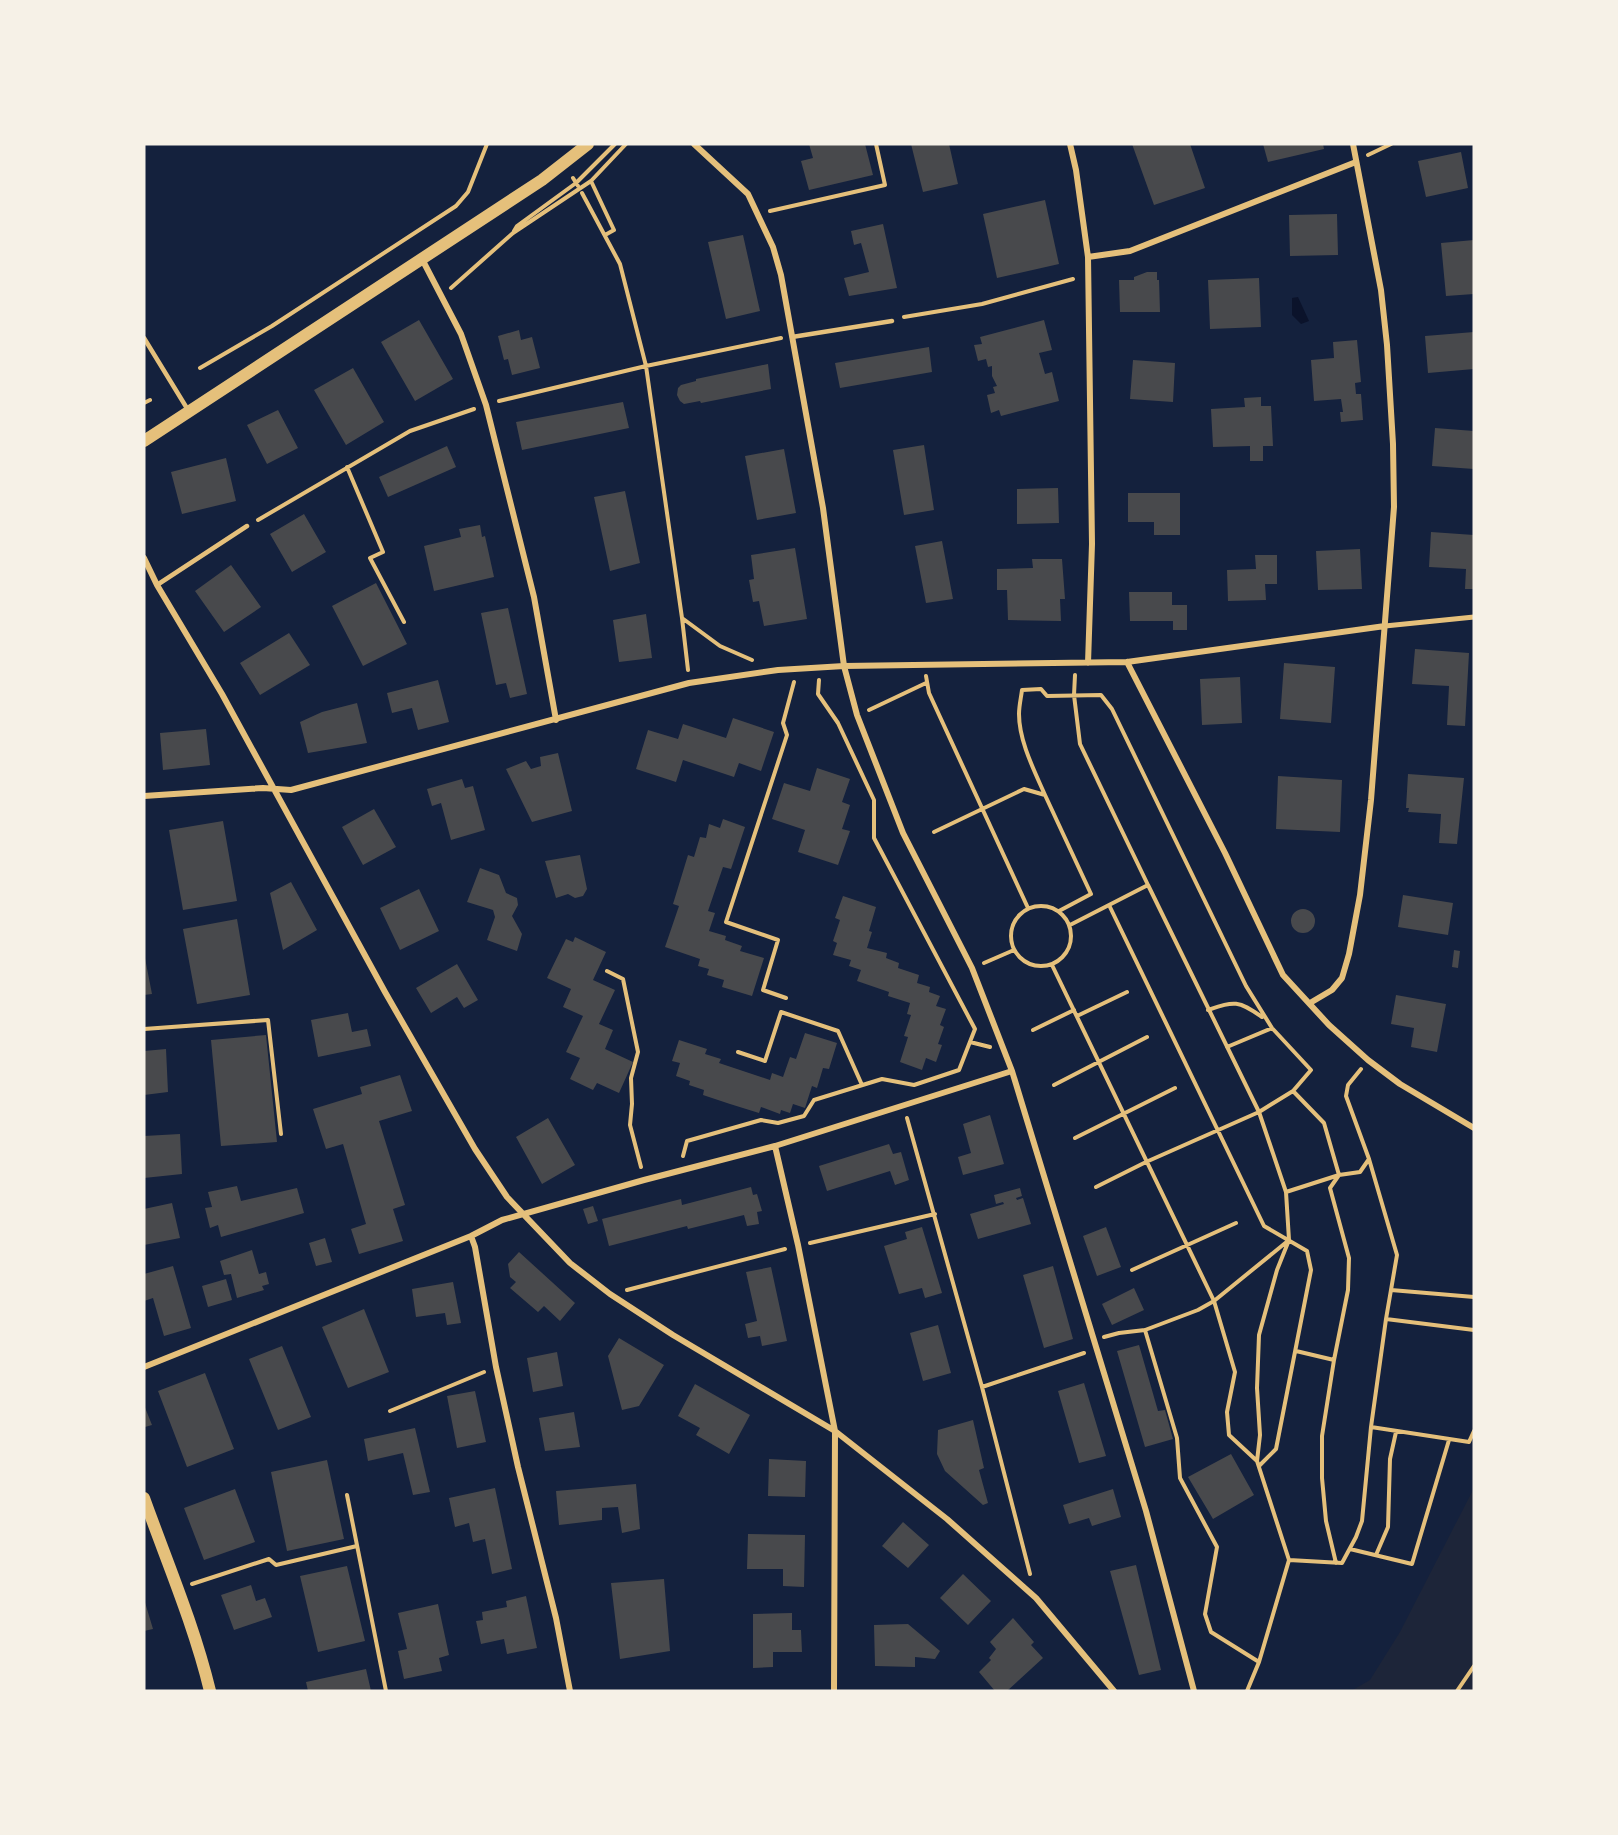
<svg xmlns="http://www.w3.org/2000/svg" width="1618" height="1835" font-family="Signika,sans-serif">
<rect width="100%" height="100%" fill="#14213d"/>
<path fill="#1d2539" d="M1474 1488V1691H1351L1370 1680 1400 1632Z"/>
<path fill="#0b132b" d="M1298 297 1309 321 1301 324 1292 315V298Z"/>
<path fill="#48494c" d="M809 144H865L873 175 809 190 801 161 813 158Z
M911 144H949L958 184 923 192Z
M1132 144H1190L1205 188 1154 205Z
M1263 144H1323L1324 149 1268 162Z
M1461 152 1468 188 1426 197 1418 161Z
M1045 200 1059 264 997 278 983 214Z
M1337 214 1338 255 1290 256 1289 215Z
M883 224 897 288 849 296 844 278 869 272 861 243 854 245 851 231Z
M743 235 760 311 726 319 708 242Z
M1474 240V294L1446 296 1441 243Z
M1147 272H1157V280H1159L1160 312H1120L1119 280H1134V277Z
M1259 278 1261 327 1210 329 1208 280Z
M419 320 453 379 415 401 381 342Z
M1044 320 1052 350 1039 353 1045 374 1052 372 1059 401 1001 416 999 410 991 413 987 395 995 393 993 387 997 386 992 376V366L988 367 986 359 978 361 974 345 982 344 980 337Z
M519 330 521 340 532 337 540 368 512 375 508 359 504 360 498 336Z
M1474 332V369L1428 373 1425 336Z
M1357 340 1361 382 1355 383 1356 394H1361L1363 420 1341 422 1340 412H1343L1341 399 1314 401 1311 360 1334 358 1333 342Z
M929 347 932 372 840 388 835 363Z
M1133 360 1175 363 1173 402 1130 399Z
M768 364 771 389 701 403 700 401 684 404 680 401 677 395 678 388 681 385 696 381V379Z
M353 368 384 422 346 445 314 390Z
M1261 397V406H1271L1273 446H1263V461H1250V446L1213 447 1211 409 1245 407 1244 398Z
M623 402 629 428 522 450 516 422Z
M278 410 298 448 267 464 247 425Z
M1435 428 1474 431V469L1432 466Z
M924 445 934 510 904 515 893 450Z
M447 446 456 467 388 497 379 477Z
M784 449 796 513 757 520 745 456Z
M226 458 236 501 182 514 171 472Z
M1058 488 1059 523 1017 524V489Z
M625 491 640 563 610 571 594 497Z
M1128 493H1180V535H1154V522H1128Z
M304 514 326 552 292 572 270 534Z
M480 525 482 537 485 536 494 577 434 591 424 546 461 537 459 529Z
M1431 532 1474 535V589H1465L1466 569 1429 567Z
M942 541 953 599 926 603 915 546Z
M795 548 807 619 764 626 759 601 753 602 749 580 754 579 751 555Z
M1360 549 1362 589 1318 590 1316 551Z
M1255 555H1277V584H1265L1266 600 1228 601 1227 570 1256 569Z
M1032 559H1062L1065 599H1060L1061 621 1008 620 1007 590H997V569L1033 568Z
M231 565 261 607 224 632 195 591Z
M376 583 407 644 363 666 332 606Z
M1129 592H1172V605H1187V630H1173V621H1130Z
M508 608 527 694 510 698 506 683 496 685 481 613Z
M646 614 652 658 619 662 613 620Z
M289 633 310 665 260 695 240 663Z
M1415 649 1469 653 1465 726 1447 725 1449 686 1412 684Z
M1284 663 1335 667 1331 723 1280 719Z
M1240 677 1242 723 1202 725 1200 679Z
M438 680 449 722 418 730 412 708 392 713 387 693Z
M357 703 367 743 308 753 300 722 322 712Z
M733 718 774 732 761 771 739 763 734 777 683 760 676 782 636 769 648 730 678 739 683 724 726 738Z
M206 729 210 765 163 770 160 733Z
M558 753 572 811 532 822 506 769 526 761 531 769 541 766 540 757Z
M817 768 850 779 842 802 850 805 842 829 850 831 838 865 798 852 805 830 772 819 784 783 810 791Z
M1408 774 1464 778 1457 844 1439 843 1441 814 1408 812 1409 808H1406Z
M1278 776 1342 780 1340 832 1276 829Z
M462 779 465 788 473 786 485 830 451 840 441 803 432 806 427 789Z
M374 809 396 847 363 865 342 827Z
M723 819 745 827 731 869 723 867 708 911 715 913 709 931 726 936 725 940 742 946 740 951 764 958 752 996 722 987 724 980 707 975 709 969 698 966 700 959 665 947 679 906 673 904 688 855 694 857 700 837 706 838 709 824 720 828Z
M223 821 237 901 183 910 169 830Z
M580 855 587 889 583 896 575 898 568 894 556 898 545 861Z
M480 868 499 875 506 893 517 898 518 905 512 916 522 934 517 951 487 940 495 917 493 910 467 902Z
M291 882 317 930 283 950 270 893Z
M419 889 439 931 400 950 380 908Z
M1403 895 1453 903 1448 935 1398 927Z
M843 896 876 907 869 931 872 932 867 948 887 953 886 958 899 963 898 968 919 975 917 983 930 987 929 992 940 996 936 1006 946 1009 940 1025 944 1027 938 1044 942 1045 936 1062 926 1058 922 1070 900 1062 908 1037 904 1036 911 1015 907 1014 910 1003 888 996 889 992 857 981 861 970 849 966 851 960 833 955 837 943 833 941 840 920 835 918Z
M1291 921a12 12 0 1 1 24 0a12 12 0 1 1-24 0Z
M237 919 250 995 197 1004 183 929Z
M575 937 606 952 593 980 615 990 599 1024 613 1030 605 1049 633 1062 619 1093 597 1083 593 1090 570 1079 580 1058 566 1052 583 1016 563 1007 571 989 547 978 566 939 573 942Z
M1454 950 1460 951 1458 968 1452 967Z
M144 953 152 994 144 995Z
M457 964 478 1000 464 1008 457 997 431 1013 416 988Z
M1396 995 1446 1004 1437 1052 1411 1047 1414 1028 1391 1024Z
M348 1013 352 1032 367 1029 371 1046 318 1057 311 1020Z
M805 1033 837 1043 829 1069 823 1068 817 1088 812 1086 805 1108 793 1104 790 1113 781 1110 780 1114 761 1107 759 1113 730 1104 703 1095 704 1090 689 1085 690 1081 676 1076 680 1063 672 1061 679 1040 707 1049 705 1054 721 1059 719 1063 770 1080 772 1073 783 1077 790 1057 796 1059Z
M266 1035 277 1142 221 1146 211 1040Z
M166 1049 168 1092 144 1095V1051Z
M400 1075 412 1111 379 1121 405 1205 393 1209 403 1241 359 1254 351 1229 366 1224 343 1144 326 1149 313 1109 362 1094 360 1087Z
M990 1115 1004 1164 963 1175 958 1157 971 1153 963 1124Z
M548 1118 575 1165 542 1184 516 1137Z
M180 1134 182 1174 144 1178V1136Z
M889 1144 893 1154 901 1152 909 1180 895 1185 890 1171 827 1191 819 1166Z
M237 1186 241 1201 297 1188 304 1213 221 1237 218 1225 210 1228 205 1208 212 1207 208 1192Z
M751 1187 753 1195 757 1194 762 1211 757 1212 759 1224 747 1226 744 1215 688 1229 687 1226 609 1246 602 1219 681 1199 682 1205Z
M1020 1188 1022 1196 1016 1198 1017 1200 1023 1198 1031 1224 978 1239 970 1214 1004 1204 1003 1202 996 1204 994 1195Z
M172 1203 180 1238 144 1245V1209Z
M593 1206 598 1221 588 1224 583 1209Z
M922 1227 942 1293 925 1298 922 1288 899 1294 884 1246 907 1239 905 1232Z
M1106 1227 1121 1267 1097 1276 1083 1236Z
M325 1238 332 1262 316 1266 309 1243Z
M252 1250 259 1274 266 1272 269 1284 262 1286 264 1290 237 1298 231 1274 224 1275 220 1261Z
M519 1252 575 1303 560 1321 544 1306 538 1312 510 1288 516 1282 510 1277 508 1264Z
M173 1266 191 1328 164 1336 153 1298 144 1301V1274Z
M1053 1266 1073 1339 1044 1348 1023 1275Z
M771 1267 787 1341 762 1346 760 1336 748 1338 745 1324 757 1321 746 1272Z
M226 1279 232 1300 208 1307 202 1286Z
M453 1282 461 1323 447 1325 445 1313 416 1317 412 1289Z
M1134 1288 1144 1310 1112 1325 1102 1304Z
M364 1309 389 1372 348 1388 322 1327Z
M938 1325 951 1373 923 1381 910 1333Z
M619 1338 664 1365 639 1406 622 1410 608 1356Z
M1139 1345 1158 1411 1165 1410 1173 1439 1145 1447 1117 1351Z
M282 1346 311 1417 278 1430 249 1359Z
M557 1352 563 1386 533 1392 527 1358Z
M205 1373 234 1449 187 1467 158 1391Z
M1084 1383 1106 1456 1079 1463 1058 1391Z
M695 1384 750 1415 729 1454 696 1435 700 1428 678 1416Z
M475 1391 486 1442 457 1448 447 1396Z
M144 1405 152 1425 145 1427 144 1426Z
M574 1412 580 1447 545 1451 539 1418Z
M973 1420 984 1468 979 1470 988 1503 983 1505 945 1471 937 1454 938 1430Z
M415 1428 430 1492 413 1495 403 1453 368 1461 364 1439Z
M1231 1454 1254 1495 1213 1519 1188 1477Z
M769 1459 806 1461 805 1497 768 1496Z
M327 1460 344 1539 287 1551 271 1472Z
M636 1484 640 1529 622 1533 618 1507 602 1508V1520L559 1525 556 1491Z
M495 1488 512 1569 492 1574 485 1539 473 1542 469 1523 455 1527 449 1498Z
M235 1489 255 1542 204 1560 184 1508Z
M1113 1489 1121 1517 1092 1526 1089 1518 1069 1524 1063 1505Z
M903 1522 929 1545 908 1568 882 1546Z
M748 1534 805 1535 804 1587 783 1586V1569H747Z
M1136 1565 1161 1670 1139 1675 1110 1571Z
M347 1566 365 1641 318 1652 300 1576Z
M963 1574 991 1601 968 1625 940 1598Z
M664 1579 670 1651 620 1659 611 1583Z
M251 1585 256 1601 265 1598 272 1617 234 1630 221 1595Z
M526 1596 537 1648 507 1654 504 1639 481 1644 476 1621 483 1620 482 1612 507 1607 506 1601Z
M144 1599 153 1629 144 1631Z
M438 1604 449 1655 439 1658 442 1671 404 1679 398 1651 407 1649 398 1613Z
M792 1613V1630H801L802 1652H773V1667L753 1668V1614Z
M1013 1618 1034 1642 1031 1645 1043 1658 1007 1691H995L979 1672 991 1660 989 1658 996 1649 990 1642Z
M908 1624 940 1651 935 1659 915 1657V1667L875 1666 874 1625Z
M366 1669 371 1691H308L306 1682Z"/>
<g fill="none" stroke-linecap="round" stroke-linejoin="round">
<path stroke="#e5c07b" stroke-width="4" d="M1368 155 1391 144
M573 178 578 186
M591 181 614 230 605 235
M582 193 620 264 646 366 682 618 720 646 752 660
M770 211 885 185 876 144
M514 231 517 226 576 183 615 144
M451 288 513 233 591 181 626 144
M904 317 982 304 1073 279
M200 368 272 326 456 206 468 192 487 144
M499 401 646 366 781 338
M144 403 150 400
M347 467 383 552 370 558 404 622
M258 520 410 431 474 409
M682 618 688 670
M1075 675 1074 695 1080 744 1148 885 1109 905 1264 1226 1307 1251 1311 1270 1276 1449 1259 1466
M926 676 929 693 1028 908
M869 710 926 683
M1045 795C1034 770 1019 741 1019 714 1019 706 1021 698 1022 690L1041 689 1047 696 1101 695 1112 709 1246 986 1272 1028 1311 1070 1293 1091 1259 1112 1146 1162 1096 1187
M934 832 1024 789 1045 795 1091 894 1059 911
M1148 885 1259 1112 1286 1192
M1011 936a30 30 0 1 1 60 0a30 30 0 1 1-60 0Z
M1070 925 1109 905
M984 963 1014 950
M1052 965 1214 1301 1235 1372 1227 1412 1229 1435 1257 1461
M607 971 623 979 638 1052 631 1078 632 1104 630 1125 641 1167
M786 998 763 990 778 940 726 922 787 735 783 723 794 682
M1208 1010C1235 1001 1238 1000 1262 1017
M1077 1016 1127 992
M144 1029 268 1020 281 1134
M1033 1030 1074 1010
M970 1042 990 1047
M1227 1047 1272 1028
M738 1052 765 1061 781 1012 838 1031 862 1085
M1054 1085 1147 1037
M1293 1091 1324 1123 1339 1175 1330 1188 1349 1258 1348 1290 1334 1360 1322 1436V1478L1326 1521 1336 1563
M907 1118 982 1387 1030 1574
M1075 1138 1175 1088
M683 1156 687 1141 761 1120 778 1123 804 1116 814 1100 882 1079 914 1085 959 1070 975 1029 874 838V800L838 723 818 694 819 680
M810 1243 935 1214
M1132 1270 1236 1223
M627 1290 785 1249
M1391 1290 1474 1297
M1386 1319 1474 1330
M1145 1330 1177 1438 1180 1478 1217 1547 1205 1614 1211 1632 1259 1662
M1104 1337 1119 1333 1145 1330 1198 1310 1214 1301 1289 1240 1286 1192 1339 1175 1360 1172 1369 1159
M1296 1351 1334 1360
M982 1387 1084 1353
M390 1411 484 1372
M1371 1427 1469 1442 1474 1431
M347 1495 386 1691
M1350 1549 1412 1564 1449 1440
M1376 1555 1388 1527 1390 1459 1396 1432
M1289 1560 1342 1563 1356 1537 1362 1521 1371 1427 1386 1319 1397 1255 1369 1159 1346 1096 1348 1085 1361 1069
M192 1584 269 1559 276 1565 357 1546
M1247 1691 1259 1662 1289 1560 1257 1461 1260 1435 1257 1388 1259 1335 1277 1270 1289 1240
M1457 1691 1474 1666"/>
<path stroke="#e5c07b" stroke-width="4.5" d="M792 337 892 321
M144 338 188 410
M157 585 247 526"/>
<path stroke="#e5c07b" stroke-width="5" d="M1385 626 1474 617"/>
<path stroke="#e5c07b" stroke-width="6" d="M694 144 748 194 773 247 781 275 823 508 844 666 857 715 903 833 972 968 1012 1071 1146 1511 1194 1691
M1070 144 1076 170 1088 257 1092 544 1088 663
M1088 257 1130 251 1356 162
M422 259 461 334 486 405 534 597 556 720
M144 558 157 585 222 694 385 992 475 1149 507 1197 570 1263 610 1294 673 1335 835 1431 947 1519 1036 1598 1114 1691
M1127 662 1225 853 1283 975 1329 1025 1368 1060 1400 1084 1474 1128
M144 796 263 788 291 790 689 683 778 670 844 666 1127 662 1385 626
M1310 1003 1332 990 1342 978 1349 954 1360 895 1371 800 1394 507 1393 444 1387 345 1381 290 1353 144
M775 1146 798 1245 835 1431 834 1691
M471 1236 475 1247 496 1367 518 1467 556 1618 570 1691
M144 1367 471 1236 502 1220 644 1180 775 1146 1012 1071"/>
<path stroke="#e5c07b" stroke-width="12" d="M144 441 542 180 588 144
M144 1498C167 1562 194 1625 210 1691"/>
</g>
<rect width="1618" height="1835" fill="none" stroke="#f6f1e7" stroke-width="291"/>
</svg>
